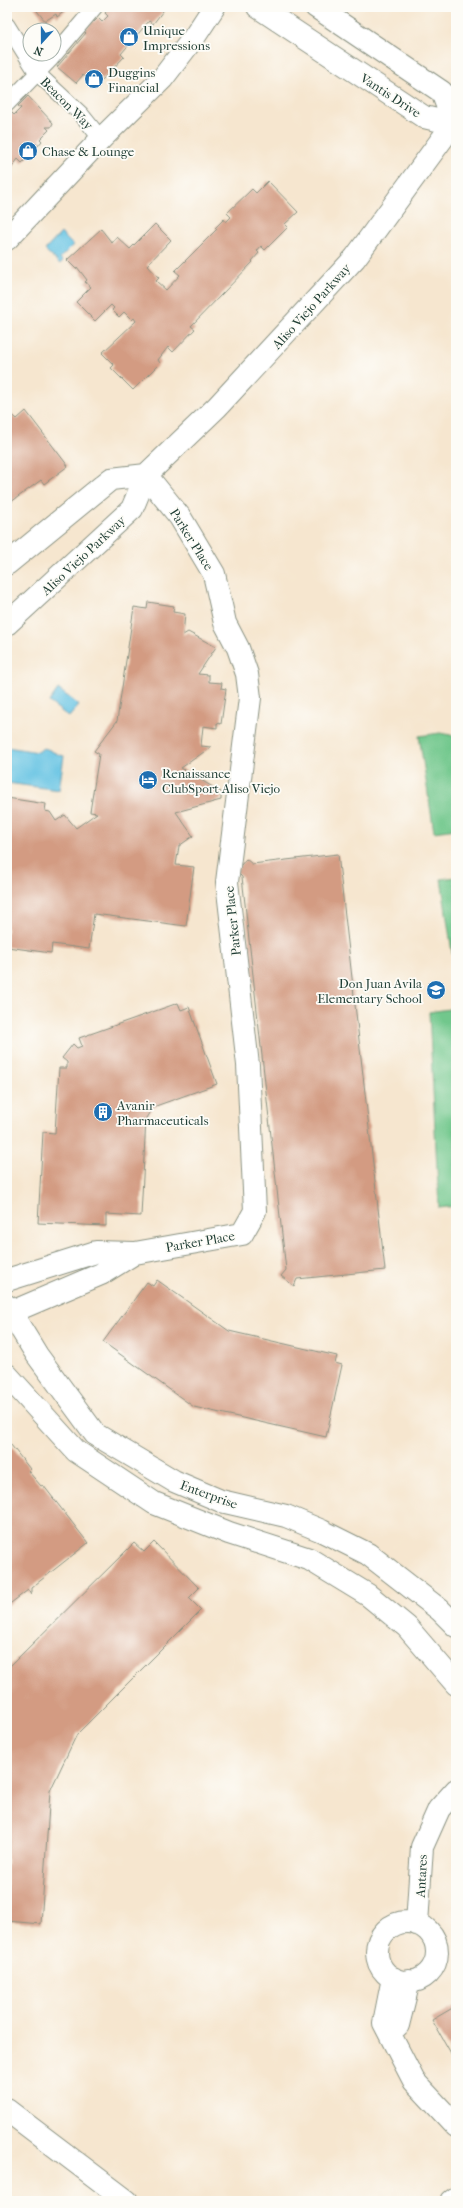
<svg xmlns="http://www.w3.org/2000/svg" width="463" height="2208" font-family="'IM FELL French Canon',serif">
<rect width="100%" height="100%" fill="#fdfcf7"/>
<filter id="ink" filterUnits="userSpaceOnUse"><feTurbulence type="fractalNoise" baseFrequency=".025" numOctaves="2"/><feDisplacementMap in="SourceGraphic" scale="8" xChannelSelector="R" yChannelSelector="G"/><feConvolveMatrix kernelMatrix="1 2 1 2 8 2 1 2 1" color-interpolation-filters="sRGB"/></filter>
<filter id="wash" filterUnits="userSpaceOnUse"><feTurbulence type="fractalNoise" baseFrequency=".012" numOctaves="4" result="noise"/><feDisplacementMap in="SourceGraphic" scale="16" xChannelSelector="R" yChannelSelector="G"/><feGaussianBlur stdDeviation="0.9" result="paint"/><feColorMatrix in="noise" values="0 0 0 0 0 0 0 0 0 0 0 0 0 0 0 0 0 1.4 0 .05"/><feComposite in="paint" operator="in"/></filter>
<g filter="url(#wash)">
<rect width="100%" height="100%" fill="#f6e6cf"/>
<path fill="#71c78c" stroke="#488260" d="M440 733 456 736V829L434 832 419 736Z
M456 877V972H455L441 879Z
M456 1008V1206L439 1208 429 1012Z"/>
<path fill="#65c3e3" stroke="#42808c" d="M61 233 73 245 60 258 63 261 60 264 45 250Z
M58 689 79 705 69 717 49 702Z
M7 747 38 752 43 748C51 749 54 754 64 756L59 790 7 783Z"/>
<g id="blocks">
<path fill="#d39b82" d="M34 7H70L57 17 56 14 45 21Z
M110 7H166L153 24 149 21 121 54 124 57 103 79 95 85 83 75 76 83 57 67 86 33 84 31 93 21 94 22 98 18 102 22 108 16 105 13Z
M28 96 53 123 51 127H46L49 130 40 139 42 141 31 154 22 163 18 159 7 174V114L10 111 14 115 21 108 18 106Z
M268 181 298 212 285 224 288 227 265 250 261 246 257 251 259 253 252 261 253 262 191 326 195 329 173 352 168 347 158 360 160 363 133 390 111 368 114 365 102 353 136 321 134 318 132 320 124 312 119 317 112 310 114 308 111 305 95 321 76 302 91 287 85 282 87 280 77 267 76 269 67 260 101 229 112 243 117 237 130 249 155 224 171 240 147 265 159 278 156 281 166 290 180 275 175 271 217 229 215 228 224 219 226 222 231 217 227 213 252 189 256 193Z
M7 410 17 419 26 411 68 466 44 484 41 480 7 505Z
M148 602 174 606 173 612 185 614 183 635 188 632 216 647 198 674 209 675V682L222 683 221 688 226 689 221 724 217 723V728L203 726 201 746 211 747 181 768 221 792V800L176 812 193 836 179 846 176 865 194 867 186 926 94 914 89 949 52 944 51 953 7 947V798L46 804 45 811 50 812 56 821 65 815 76 828 97 813 90 812 99 754 94 751 117 721 134 607 147 609Z
M338 854 385 1270 297 1279 294 1286 281 1276 286 1270 242 877 236 871 246 859 252 864Z
M178 1003 181 1010 189 1007 217 1084 153 1107 146 1118 141 1216 106 1214V1226L38 1223 43 1132 55 1133 59 1068H67V1062L62 1058 73 1044 77 1048 82 1046 79 1038Z
M157 1280 229 1331 337 1356 335 1363 342 1365 326 1437 194 1407 103 1342 147 1282 153 1286Z
M7 1440 30 1469 28 1471 41 1486 43 1485 88 1543 31 1588V1595L28 1590 7 1606Z
M154 1542 199 1588 189 1598 201 1610 77 1734 50 1791 41 1924 7 1921V1669L134 1543 144 1552Z
M456 2006V2062L432 2020Z"/>
</g>
</g>
<g filter="url(#ink)">
<use href="#blocks" fill-opacity="0" stroke="#8a9282" stroke-width="1"/>
<g fill="none" stroke-linecap="round" stroke-linejoin="round">
<defs>
<path id="street" d="M7 25 37 73 81 114 101 139
M7 104 51 59 95 7"/>
<path id="secondary" d="M258 7 424 117 454 124
M316 7 442 92 454 124
M7 239 101 139 162 79 195 36 214 7
M7 564 111 479 146 475
M7 624 132 509 146 475 217 407 355 258 456 120
M7 1280 96 1252 135 1253 242 1234 255 1211 248 1065 227 882 250 698 247 674 238 648 225 623 214 574 180 517 146 475
M7 1306 37 1355 95 1434 174 1481 221 1501 286 1516 322 1531 368 1554 440 1610 456 1626
M7 1314 101 1274 135 1253
M7 1375 76 1451 154 1503 229 1533 309 1559 368 1595 407 1627 456 1684
M377 1952a30 30 0 1 1 60 0a30 30 0 1 1-60 0Z
M417 1924 422 1847 439 1809 456 1790
M393 1978 384 2023 414 2081 456 2126
M393 2030 398 2025 409 1981
M452 2201 456 2198"/>
<path id="highway" d="M7 2110 127 2201"/>
</defs>
<use href="#street" stroke="#8a9282" stroke-width="17"/>
<use href="#secondary" stroke="#8a9282" stroke-width="24"/>
<use href="#highway" stroke="#8a9282" stroke-width="24"/>
<use href="#street" stroke="#fff" stroke-width="15"/>
<use href="#secondary" stroke="#fff" stroke-width="22"/>
<use href="#highway" stroke="#fff" stroke-width="22"/>
</g>
</g>
<defs>
<symbol id="shop-disc" viewBox="-11 -11 22 22"><circle r="9.5" fill="#1f6fb2" stroke="#fdfcf7"/><path d="M-5-2.5h2.3a2.7 3.5 0 0 1 5.4 0H5L5.5 6h-11ZM-1.5-2.5h3a1.5 2.3 0 0 0-3 0Z" fill="#fff"/></symbol>
<symbol id="hotel-disc" viewBox="-11 -11 22 22"><circle r="9.5" fill="#1f6fb2" stroke="#fdfcf7"/><path d="M-6-4.5h1.5V1H6V5H4.5V3h-9V5H-6ZM-4 0a1.8 1.8 0 1 1 3.6 0ZM.5 0V-2.5h3Q6-2.5 6 0Z" fill="#fff"/></symbol>
<symbol id="school-disc" viewBox="-11 -11 22 22"><circle r="9.5" fill="#1f6fb2" stroke="#fdfcf7"/><path d="M0-5L7-2L0 1L-7-2ZM-4 1L0 2.5L4 1V4Q0 6-4 4Z" fill="#fff"/></symbol>
<symbol id="building-disc" viewBox="-11 -11 22 22"><circle r="9.5" fill="#1f6fb2" stroke="#fdfcf7"/><path d="M-4-6H4V6H1V3H-1V6H-4ZM-2.5-4.3h1.7v1.8h-1.7ZM.8-4.3h1.7v1.8H.8ZM-2.5-1h1.7V.8h-1.7ZM.8-1h1.7V.8H.8Z" fill="#fff"/></symbol>
</defs>
<g fill-rule="evenodd">
<use href="#shop-disc" x="118" y="26" width="22" height="22"/>
<use href="#shop-disc" x="83" y="68" width="22" height="22"/>
<use href="#shop-disc" x="17" y="140" width="22" height="22"/>
<use href="#hotel-disc" x="137" y="769" width="22" height="22"/>
<use href="#school-disc" x="425" y="979" width="22" height="22"/>
<use href="#building-disc" x="92" y="1101" width="22" height="22"/>
</g>
<g text-anchor="middle" stroke-width="3.5" stroke-linejoin="round" paint-order="stroke">
<g font-size="13" fill="#1f3d34" stroke="#fdfcf7" text-anchor="start">
<text x="143" y="35">Unique<tspan x="143" dy="15">Impressions</tspan></text>
<text x="108" y="77">Duggins<tspan x="108" dy="15">Financial</tspan></text>
<text x="42" y="156">Chase &amp; Lounge</text>
<text x="162" y="778">Renaissance<tspan x="162" dy="15">ClubSport Aliso Viejo</tspan></text>
<text x="422" y="988" text-anchor="end">Don Juan Avila<tspan x="422" dy="15">Elementary School</tspan></text>
<text x="117" y="1110">Avanir<tspan x="117" dy="15">Pharmaceuticals</tspan></text>
</g>
<g font-size="13" fill="#1f3d34" stroke="#fdfcf7">
<text transform="translate(391 95) rotate(33)" y="5">Vantis Drive</text>
<text transform="translate(67 103) rotate(45)" y="5">Beacon Way</text>
<text transform="translate(311 306) rotate(-48)" y="5">Aliso Viejo Parkway</text>
<text transform="translate(192 539) rotate(58)" y="5">Parker Place</text>
<text transform="translate(83 555) rotate(-43)" y="5">Aliso Viejo Parkway</text>
<text transform="translate(232 921) rotate(-96)" y="5">Parker Place</text>
<text transform="translate(200 1241) rotate(-10)" y="5">Parker Place</text>
<text transform="translate(209 1494) rotate(20)" y="5">Enterprise</text>
<text transform="translate(421 1876) rotate(-87)" y="5">Antares</text>
</g>
</g>
<rect width="463" height="2208" fill="none" stroke="#fdfcf7" stroke-width="24"/>
<g transform="translate(42 42) rotate(201)"><circle r="19" fill="#fdfcf7" stroke="#a4b0a9"/>
<path d="M0-3L7 15L0 10L-7 15Z" fill="#1f6fb2"/>
<text y="-6" font-size="11" font-weight="bold" text-anchor="middle" fill="#1f3d34">N</text>
</g>
</svg>
